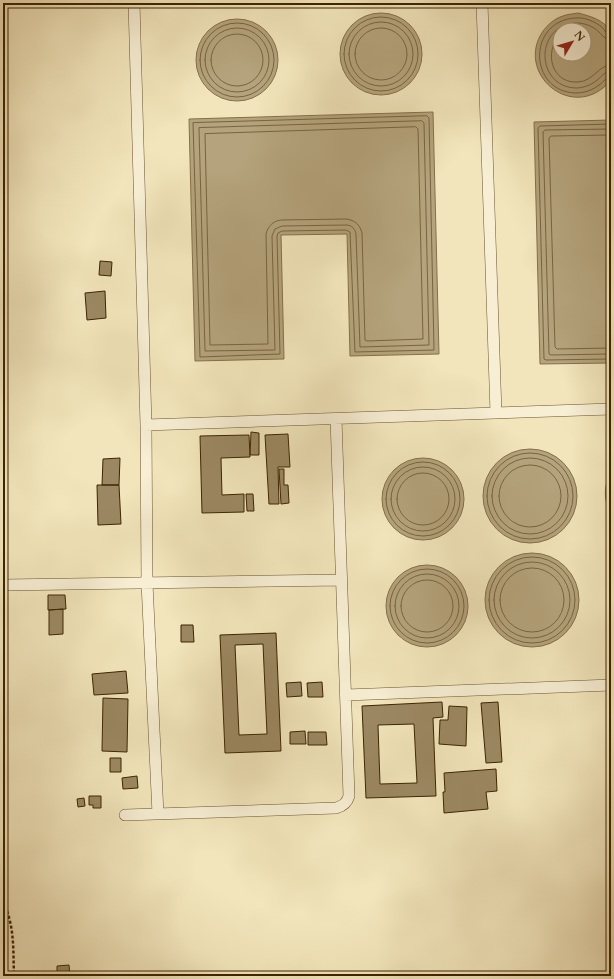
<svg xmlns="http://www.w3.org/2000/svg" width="614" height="979" font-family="Cardo,serif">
<rect width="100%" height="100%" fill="#f2e5bb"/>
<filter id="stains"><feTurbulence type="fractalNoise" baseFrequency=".005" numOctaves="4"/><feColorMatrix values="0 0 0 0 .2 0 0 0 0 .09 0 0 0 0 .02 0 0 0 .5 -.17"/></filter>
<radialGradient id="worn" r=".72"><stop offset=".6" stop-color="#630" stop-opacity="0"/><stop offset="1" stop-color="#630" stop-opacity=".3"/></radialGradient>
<path fill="#b4a37c" stroke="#84704b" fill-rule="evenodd" d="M340 54a41 41 0 1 1 82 0a41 41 0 1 1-82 0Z
M578 13C590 16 604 20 610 31 613 37 611 70 611 79 608 82 606 86 603 88 568 116 520 75 540 36 545 27 553 19 563 16 568 14 573 14 578 13ZM560 30H584V54H560Z
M196 60a41 41 0 1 1 82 0a41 41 0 1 1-82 0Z
M433 112 439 354 350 356 347 234 281 235 284 359 195 361 189 119Z
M611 120V363L540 364 534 122Z
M483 496a47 47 0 1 1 94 0a47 47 0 1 1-94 0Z
M382 499a41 41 0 1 1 82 0a41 41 0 1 1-82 0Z
M611 470V515C603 498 604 487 611 470Z
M485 600a47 47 0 1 1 94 0a47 47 0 1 1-94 0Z
M386 606a41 41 0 1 1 82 0a41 41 0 1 1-82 0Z
M611 587V627C607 613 605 601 611 587Z"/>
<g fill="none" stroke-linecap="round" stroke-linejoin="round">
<path stroke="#78643f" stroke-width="1" d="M344 54a37 37 0 1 1 74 0a37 37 0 1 1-74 0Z
M349 54a32 32 0 1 1 64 0a32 32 0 1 1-64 0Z
M200 60a37 37 0 1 1 74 0a37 37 0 1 1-74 0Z
M205 60a32 32 0 1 1 64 0a32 32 0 1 1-64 0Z
M355 54a26 26 0 1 1 52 0a26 26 0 1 1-52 0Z
M211 60a26 26 0 1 1 52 0a26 26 0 1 1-52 0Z
M611 34C606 34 605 31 602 27 595 22 585 17 576 18 527 20 528 92 576 93 584 93 593 90 599 85 604 82 605 77 611 77
M560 35C543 52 552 84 578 82 594 81 597 66 611 65
M611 39C604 39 603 36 599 32 593 26 584 23 577 23 534 24 535 87 576 88 583 88 591 85 596 81 602 77 603 72 611 71
M427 116 429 118 434 350 355 352 350 232 346 230 282 231 278 233 277 236 280 354 200 357 193 123Z
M422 121 424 123 429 345 360 347 356 234C355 229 352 225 346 225L282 226 275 229 272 236 275 350 205 351 199 128Z
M611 124 540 126 538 128 544 359 546 360 611 359
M416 127 418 129 423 339 367 341 365 340 362 233C360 225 355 220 346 219L281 220C273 221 268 226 266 234L268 344 210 345 205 134Z
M611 129 545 130 543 132 549 354 551 355 611 354
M611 135 551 136 549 138 555 347 557 349 611 348
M487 496a43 43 0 1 1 86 0a43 43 0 1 1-86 0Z
M492 496a38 38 0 1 1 76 0a38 38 0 1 1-76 0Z
M386 499a37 37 0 1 1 74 0a37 37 0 1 1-74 0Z
M499 496a31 31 0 1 1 62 0a31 31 0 1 1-62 0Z
M391 499a32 32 0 1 1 64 0a32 32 0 1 1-64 0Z
M397 499a26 26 0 1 1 52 0a26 26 0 1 1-52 0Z
M489 600a43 43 0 1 1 86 0a43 43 0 1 1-86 0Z
M494 600a38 38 0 1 1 76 0a38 38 0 1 1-76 0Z
M500 600a32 32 0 1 1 64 0a32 32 0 1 1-64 0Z
M390 606a37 37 0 1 1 74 0a37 37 0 1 1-74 0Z
M395 606a32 32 0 1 1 64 0a32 32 0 1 1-64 0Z
M401 606a26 26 0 1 1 52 0a26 26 0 1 1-52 0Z"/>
</g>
<path fill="#9b8862" stroke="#3c2402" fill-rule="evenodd" d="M100 261 112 262 111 276 99 275Z
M105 291 106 318 87 320 85 293Z
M251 432 259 433V455H250Z
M288 434 290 467H278L279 504H269L265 435Z
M249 435 250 457 221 458 222 495 244 494V512L202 513 200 436Z
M120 458 119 485H102L103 459Z
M279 469H284V485H288L289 503 281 504Z
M97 485H119L121 524 98 525Z
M246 494H253L254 511H247Z
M48 595H65L66 609 48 610Z
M63 609V634L49 635V610Z
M181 625H193L194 642H181Z
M276 633 281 751 225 753 220 635ZM263 644 267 734 239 735 235 645Z
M126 671 128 693 94 695 92 674Z
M301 682 302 696 287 697 286 683Z
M322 682 323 697H308L307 683Z
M103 698 128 699 127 752 102 751Z
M442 702 443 717 433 718 436 796 366 798 362 706ZM414 724 417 783 380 784 378 725Z
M498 702 502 762 486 763 481 703Z
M449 706 467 707 466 746 439 744 440 720H448Z
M305 731 306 744H290V732Z
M308 732H326L327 745H308Z
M110 758H121V772H110Z
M496 769 497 791 486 792 488 809 444 813 443 792H445L444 773Z
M137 776 138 788 123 789 122 778Z
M89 796H101V808H93V805H89Z
M84 798 85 806 78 807 77 799Z
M69 965 70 976H57V966Z"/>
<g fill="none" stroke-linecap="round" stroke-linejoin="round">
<defs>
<path id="lane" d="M134 3 146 425 147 583 158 814
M482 3 496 413
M146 425 611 409
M3 585 342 580
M346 695 611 685
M125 815 336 808C343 806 347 803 349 796L336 419"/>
</defs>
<use href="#lane" stroke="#6a5430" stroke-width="12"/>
<path stroke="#3c2402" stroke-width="2.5" stroke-dasharray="3 2" stroke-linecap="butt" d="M3 902C15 925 13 951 14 976"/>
<use href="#lane" stroke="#f7eed3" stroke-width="11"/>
</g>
<rect width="614" height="979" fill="none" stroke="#f2e5bb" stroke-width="16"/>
<rect x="4" y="4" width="606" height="971" fill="none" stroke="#3c2402" stroke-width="2"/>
<rect x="8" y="8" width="598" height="963" fill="none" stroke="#3c2402"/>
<g transform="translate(572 42) rotate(52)"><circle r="19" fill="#f7eed3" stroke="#ac9d7f"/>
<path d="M0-3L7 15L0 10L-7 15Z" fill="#8f2418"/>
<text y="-6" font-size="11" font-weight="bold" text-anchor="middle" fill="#3c2402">N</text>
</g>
<rect width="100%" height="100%" filter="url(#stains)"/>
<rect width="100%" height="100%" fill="url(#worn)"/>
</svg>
